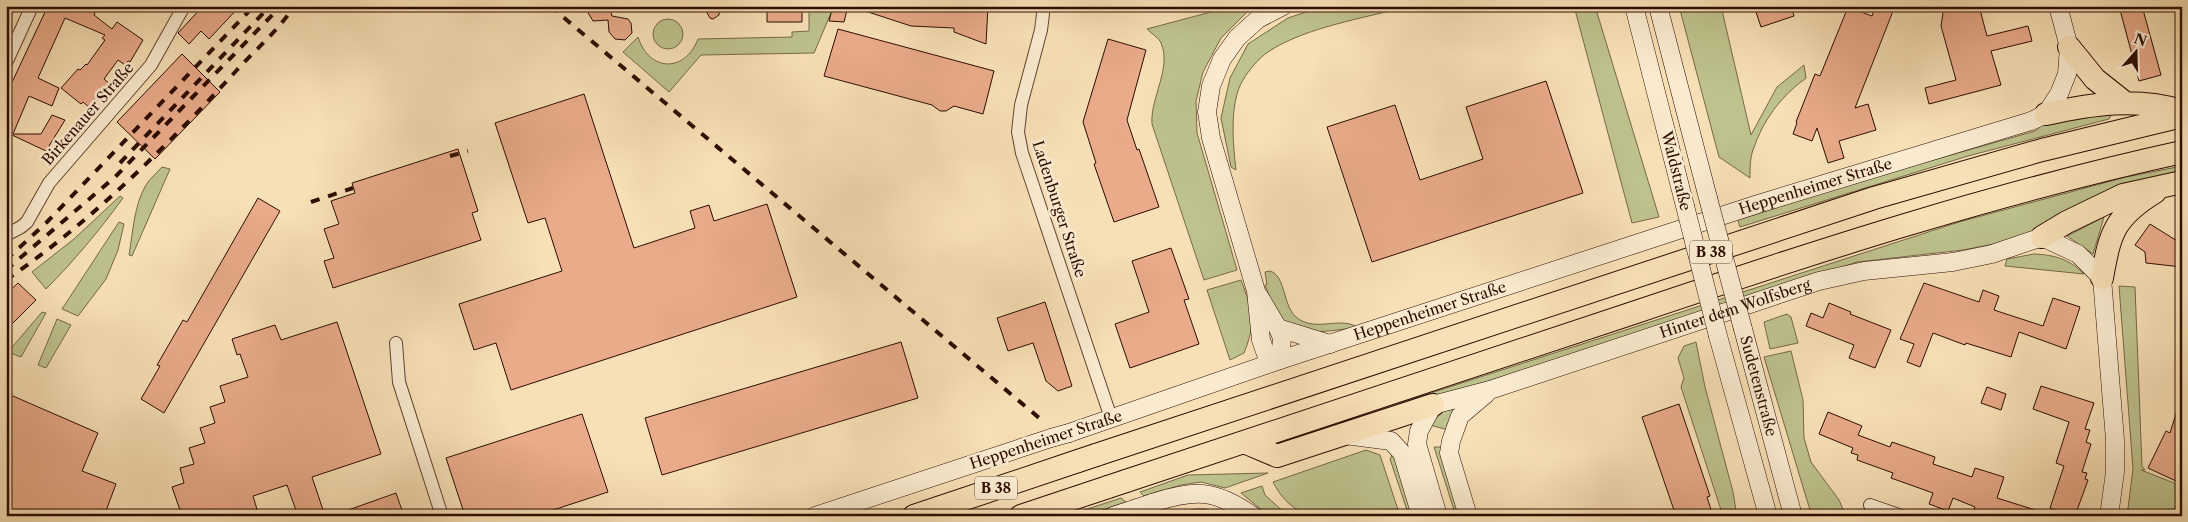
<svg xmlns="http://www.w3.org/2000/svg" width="2188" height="522" font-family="'Libre Caslon Text',serif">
<rect width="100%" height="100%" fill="#f8e0b6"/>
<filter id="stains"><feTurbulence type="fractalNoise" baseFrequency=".004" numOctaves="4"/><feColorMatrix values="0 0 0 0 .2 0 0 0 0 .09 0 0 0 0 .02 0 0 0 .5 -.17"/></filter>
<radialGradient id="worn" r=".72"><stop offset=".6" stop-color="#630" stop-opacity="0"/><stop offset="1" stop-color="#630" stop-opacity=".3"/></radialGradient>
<path fill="#bec28d" stroke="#766748" d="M809 6H834L814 53 701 55 669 92 623 52 638 37C649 72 685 73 698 39L792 37V32L809 31Z
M1222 6H1262L1247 12 1221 38 1203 72 1196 101 1197 133 1237 270 1204 280 1152 124C1150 98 1172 68 1161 43 1159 38 1151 33 1147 29L1211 12Z
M1324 6H1409C1366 18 1305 27 1268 52 1260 57 1248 71 1243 80 1229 103 1233 144 1236 170L1231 167 1221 118 1230 78 1248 44 1288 18Z
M1574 6H1595L1659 217 1632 223Z
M1679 6H1721L1751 135 1777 87 1804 65 1806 78C1781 96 1763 120 1753 150 1750 158 1750 169 1750 178L1719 157Z
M653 34a15 15 0 1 1 30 0a15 15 0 1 1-30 0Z
M2111 115 2109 119 1968 156 1740 227 1738 220 1863 180 2035 131 2054 116Z
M2182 166V173L2123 190 2027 233 1994 244 1963 250 1857 262 1402 409 1400 403 1959 222 2126 177Z
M162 167 170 169 132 256 129 255C133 232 134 205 146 185 150 178 157 173 162 167Z
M120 196 123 198C99 231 74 261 46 289L32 272 74 239Z
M2104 217 2093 254 2067 236Z
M119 222 124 224 118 250 106 279 78 316 62 309Z
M2034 254C2055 255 2069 259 2084 274L2005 266 2007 259Z
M1270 271C1286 276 1282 304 1296 317 1315 333 1339 316 1357 327 1332 331 1295 339 1277 314 1272 306 1269 294 1265 285L1267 284 1265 272Z
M1241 280C1252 310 1257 321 1244 353L1230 360 1207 290Z
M2119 286 2135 287 2142 466 2145 470H2141L2174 483 2182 491 2172 516H2127L2133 469Z
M42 312 46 313 21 357 8 352Z
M1787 314 1791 317 1798 343 1770 349 1764 322Z
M57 319 71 325 46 368 38 365Z
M1696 342 1705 387 1733 492 1737 516H1723L1681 387 1684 378 1678 358 1684 346Z
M1791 351 1803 400 1804 438 1811 462 1839 500 1846 516H1812L1806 497 1764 357Z
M1467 399 1448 430 1430 425 1442 412Z
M1434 447H1444L1461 516H1456Z
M1366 450 1380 455 1400 516H1307C1290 506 1282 499 1273 482Z
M1393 454 1415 516H1409L1390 459Z
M1268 473 1225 488 1201 482 1181 485 1144 496 1140 492 1188 475Z
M1262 486 1265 495 1288 516H1269L1241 493Z
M1121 498 1126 502 1084 516H1066Z
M1196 509H1205L1223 516H1171Z"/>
<path fill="#e9ab8a" stroke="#2d0c02" d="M40 6H98L94 15 112 29 117 22 143 40 130 62 128 61 125 65 118 60 104 79 110 84 106 88 108 89 90 108 83 102 81 104 61 88 78 69 80 70 86 64 87 65 105 40 102 38 105 35 65 18 38 78 59 88 52 106 29 96 13 134H41L52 115 65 120 46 151 12 135 6 149V95L46 10Z
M203 6H240L209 39 201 31 189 44 178 33Z
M584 6H609L612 16 628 19 631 23 632 33 625 40 615 39 609 32 608 20 593 21Z
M703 6H720L719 15 713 19 710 18Z
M767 6H802V22H767Z
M833 6H848L844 22 829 21Z
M859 6H988L986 44 954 32V28L911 26 859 9Z
M1754 6H1791L1794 16 1761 27Z
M1875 6H1895L1855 108 1868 104 1876 130 1839 141 1844 158 1828 163 1817 128 1812 141 1793 134 1797 123 1796 122 1815 74 1820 76 1848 7 1872 16Z
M1944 6H1979L1987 36 2028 26 2032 41 1991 51 2001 85 1929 104 1925 88 1956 80 1941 26Z
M2119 6H2142L2161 75 2139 81Z
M838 29 994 71 983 114 954 106 946 111H940L932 105 824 76Z
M1108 39 1146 50 1127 120 1137 150 1139 149 1159 207 1114 222 1094 164 1096 163 1083 122Z
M182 54 220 92 155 159 117 122Z
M1546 81 1583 193 1372 262 1327 127 1395 105 1420 180 1483 159 1466 107Z
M584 94 634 248 695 228 690 211 709 205 714 221 767 204 797 297 511 390 496 343 474 350 459 304 562 271 545 218 528 223 495 123Z
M458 149 478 211 472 213 481 240 333 288 324 261 334 258 324 229 339 224 331 201 355 193 352 183Z
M258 198 280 211 164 413 141 399 160 366 157 365 183 320 187 322Z
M2150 224 2182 244V267L2146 263 2145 252 2135 245Z
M1171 248 1189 299 1184 300 1199 344 1130 368 1115 324 1149 312 1132 261Z
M18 283 36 300 6 330V294Z
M1924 283 1979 302 1983 290 1999 296 1994 310 2043 326 2053 298 2080 307 2066 349 2019 332 2011 357 1966 343 1965 345 1933 333 1920 367 1907 362 1914 344 1900 339Z
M1045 302 1072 386 1058 391 1046 381 1033 343 1008 351 997 318Z
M1829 303 1851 312 1850 314 1891 330 1875 368 1849 358 1854 345 1806 326 1811 313 1823 318Z
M337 322 381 454 312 477 325 516H298L287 485 253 496 259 516H182L172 487 184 483 180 468 194 464 189 448 205 443 200 428 215 423 210 407 225 402 220 386 248 377 240 354 237 355 232 339 275 325 281 340Z
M901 342 918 398 662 475 645 418Z
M2041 386 2094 403 2085 429 2090 430 2086 442 2091 444 2082 472 2087 473 2085 479 2088 480 2075 516H2058L2060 512 2050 508 2064 466 2056 463 2069 422 2033 409Z
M1987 387 2006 394 2001 410 1981 403Z
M6 393 98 433 82 471 116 484 104 516H6Z
M1679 404 1710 496 1707 497 1713 516H1676L1642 417Z
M2179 404H2182V469L2176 481 2148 468 2166 431 2170 433Z
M1828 412 1862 426 1858 435 1890 447 1892 442 1935 457 1933 464 1972 477 1975 468 2004 477 1997 498 2045 513V516H1972L1975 507 1953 498 1948 511 1929 504 1933 493 1891 478 1893 473 1857 460 1858 455 1851 453 1853 448 1819 434Z
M582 414 608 492 535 516H465L446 458Z
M396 493 404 516H337V514Z"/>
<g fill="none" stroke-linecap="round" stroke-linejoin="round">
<defs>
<path id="street" d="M1044 6 1041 30 1021 105 1018 132 1022 153 1111 418
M6 63 32 6
M6 235 21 227 27 222 49 183 151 65 184 6
M396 343 399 382 442 516
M1870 505 1902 516"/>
<g id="secondary">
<path d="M1634 6 1685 206"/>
<path d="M1658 6 1708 198"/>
<path d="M1259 296 1278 328 1282 338 1280 360"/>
<path d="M1278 328 1330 344"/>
<path id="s1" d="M1743 329 1793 516"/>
<path d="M1718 336 1768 516"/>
<path d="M1269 363 1261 340 1256 291 1211 138 1207 112 1211 86 1222 59 1237 38 1258 19 1283 6"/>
<path id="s2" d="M1069 433 1280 360 1758 204 2031 121 2046 114 2059 94 2067 74 2069 47 2058 6"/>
<path d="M1345 435 1391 441 1402 453 1421 516"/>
<path d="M1152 503C1195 489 1215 489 1253 516"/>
<path d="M815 516 1051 438"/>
<path d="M1113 516 1134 509"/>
<path id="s3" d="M1438 516 1417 444 1419 431 1433 405 1490 390 1819 281 1864 271 1953 262 1992 254 2042 237 2078 254 2102 278 2115 440V472L2109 516"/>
<path d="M1468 516 1449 453 1451 441 1460 416 1486 394"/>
</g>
<path id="highway" d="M2069 47 2095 79 2124 102
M2046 114C2091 104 2137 97 2182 111
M2042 237 2067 222 2123 195 2182 182
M2102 278C2110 233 2114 217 2155 192
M1244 442 1277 456 1433 405
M1096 455 1874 198 2042 150 2182 116
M1126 481C1295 425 1464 369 1633 313 1814 252 1995 193 2182 152
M914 516 1078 461
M1021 516 1108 487"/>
</defs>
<use href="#street" stroke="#60412f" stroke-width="14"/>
<use href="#secondary" stroke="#2d0c02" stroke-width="19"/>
<use href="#highway" stroke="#2d0c02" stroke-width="24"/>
<use href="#street" stroke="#faebd0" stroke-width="12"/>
<use href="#secondary" stroke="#faebd0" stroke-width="18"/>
<use href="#highway" stroke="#f8e0b6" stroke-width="22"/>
<path stroke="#2d0c02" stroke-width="4" stroke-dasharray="9 9" stroke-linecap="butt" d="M550 6 1044 422
M450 156 468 151
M120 163 270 6
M311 202 353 188
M6 260 47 222 254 6
M6 270 115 177 281 6
M6 280C92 221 166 147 236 71 255 50 279 30 294 6"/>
<defs>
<path id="secondary-bridge" d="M1708 198 1743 329
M1685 206 1718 336
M1051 438 1069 433
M1134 509 1152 503"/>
<path id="highway-bridge" d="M1078 461 1096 455
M1108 487 1126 481"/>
</defs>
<use href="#secondary-bridge" stroke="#2d0c02" stroke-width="19" stroke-linecap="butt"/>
<use href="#highway-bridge" stroke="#2d0c02" stroke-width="24" stroke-linecap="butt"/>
<use href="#secondary-bridge" stroke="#faebd0" stroke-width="18"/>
<use href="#highway-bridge" stroke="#f8e0b6" stroke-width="22"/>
</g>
<g text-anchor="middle" stroke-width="5" stroke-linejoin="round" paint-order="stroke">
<g fill="#faebd0" stroke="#6a4f40" stroke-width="1">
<rect x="1690" y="240.5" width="42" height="23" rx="4"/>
<rect x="975" y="476.5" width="42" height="23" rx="4"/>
</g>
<g font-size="14" font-weight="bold" fill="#2d0c02">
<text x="1711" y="257">B 38</text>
<text x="996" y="493">B 38</text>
</g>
<g font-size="15" fill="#2d0c02" stroke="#faebd0">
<text transform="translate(88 114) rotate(-49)" y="5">Birkenauer Straße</text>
<text transform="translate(1676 171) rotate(76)" y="5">Waldstraße</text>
<text dy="5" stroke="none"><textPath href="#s2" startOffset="786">Heppenheimer Straße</textPath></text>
<text transform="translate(1059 209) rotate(72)" y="5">Ladenburger Straße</text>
<text dy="5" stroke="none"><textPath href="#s3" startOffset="435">Hinter dem Wolfsberg</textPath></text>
<text dy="5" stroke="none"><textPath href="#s2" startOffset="381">Heppenheimer Straße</textPath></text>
<text dy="5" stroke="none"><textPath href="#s1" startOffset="59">Sudetenstraße</textPath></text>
<text transform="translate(1046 440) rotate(-18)" y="5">Heppenheimer Straße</text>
</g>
</g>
<rect width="2188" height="522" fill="none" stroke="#f8e0b6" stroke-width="25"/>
<rect x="8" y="8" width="2173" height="507" fill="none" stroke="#2d0c02" stroke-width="2.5"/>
<rect x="12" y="12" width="2163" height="497" fill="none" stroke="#2d0c02"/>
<g transform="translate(2136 52) rotate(20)" stroke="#faebd0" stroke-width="4" paint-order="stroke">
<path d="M0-4L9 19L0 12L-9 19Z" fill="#2d0c02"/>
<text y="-8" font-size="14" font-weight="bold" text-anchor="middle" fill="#2d0c02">N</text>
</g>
<rect width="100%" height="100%" filter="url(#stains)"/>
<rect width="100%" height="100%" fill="url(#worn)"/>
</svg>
